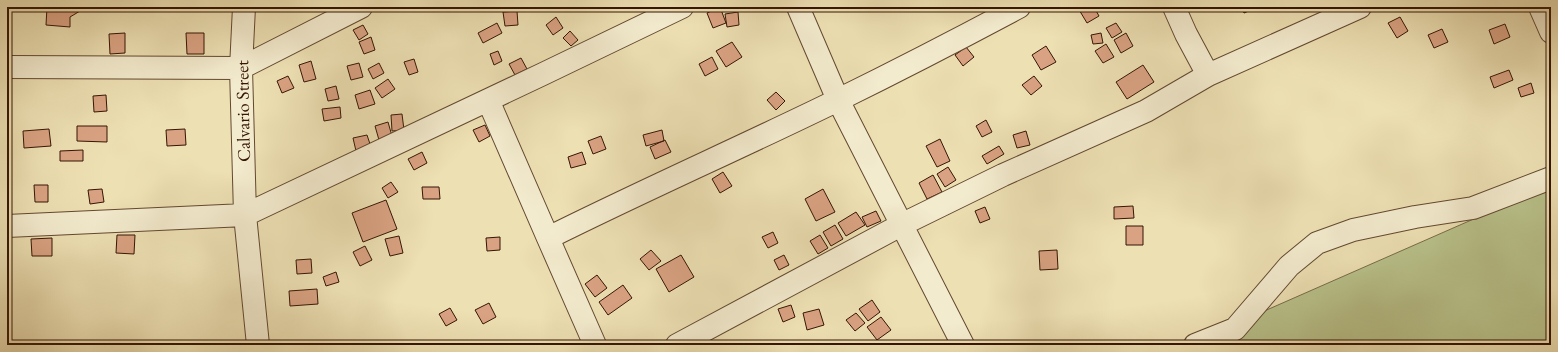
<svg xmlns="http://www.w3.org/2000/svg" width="1558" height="352" font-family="'EB Garamond',serif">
<rect width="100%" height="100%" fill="#ede0b3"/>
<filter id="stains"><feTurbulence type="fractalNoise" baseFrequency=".005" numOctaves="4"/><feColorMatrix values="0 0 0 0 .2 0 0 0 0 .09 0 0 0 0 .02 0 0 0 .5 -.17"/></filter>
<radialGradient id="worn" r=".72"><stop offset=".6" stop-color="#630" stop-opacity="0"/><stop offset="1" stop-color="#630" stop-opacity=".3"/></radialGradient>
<path fill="#b9c28b" stroke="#776c48" d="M1551 185V345H1187Z"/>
<path fill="#d9a282" stroke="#351504" d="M47 7H80V11L70 17V27L46 25Z
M720 7 726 23 713 28 707 13Z
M1079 7H1094L1099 16 1087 23 1078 8Z
M1241 7H1255L1256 8 1244 13Z
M517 11 518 25 505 26 503 12Z
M738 12 739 25 727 27 725 14Z
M556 17 563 28 553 35 546 25Z
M1400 17 1408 31 1397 38 1388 23Z
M497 23 502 33 483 43 478 33Z
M1116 23 1122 32 1112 38 1106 28Z
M1505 24 1510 37 1494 44 1489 30Z
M363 25 368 34 359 40 353 30Z
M1442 29 1448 42 1434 48 1428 35Z
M570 31 578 40 571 46 563 38Z
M125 33V53L110 54 109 34Z
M186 33H204V54H187Z
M1101 33 1103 43 1093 44 1091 35Z
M1126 33 1133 46 1121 53 1114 40Z
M371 37 375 50 364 54 359 42Z
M732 42 742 57 726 67 716 51Z
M1106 44 1114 57 1103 63 1095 51Z
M1046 46 1056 62 1041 70 1032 55Z
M966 47 974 57 963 66 955 55Z
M498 51 502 61 494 65 490 54Z
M712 57 718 69 705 76 699 64Z
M521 58 527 69 515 75 509 64Z
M414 59 418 72 409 75 404 62Z
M311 61 316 79 304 82 299 65Z
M359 63 363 77 351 80 347 66Z
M379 63 384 73 373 79 368 69Z
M1143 65 1154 82 1127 99 1116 82Z
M1509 70 1513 80 1494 88 1490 77Z
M288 76 294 88 282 93 277 81Z
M1034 76 1042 86 1031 95 1022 85Z
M388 79 395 89 382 98 375 88Z
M1531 83 1534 93 1521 97 1518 88Z
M336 86 339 99 328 101 325 89Z
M370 90 375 104 359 109 355 95Z
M776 92 785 101 776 110 767 100Z
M106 95 107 111 94 112 93 96Z
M340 107 341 118 324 121 322 109Z
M402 114 404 130 392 131 391 115Z
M986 120 992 132 982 137 976 126Z
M388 122 392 136 379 140 375 126Z
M485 125 490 136 479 142 473 130Z
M77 126H107V142L77 141Z
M49 129 51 146 24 148 23 131Z
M185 129 186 145 167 146 166 130Z
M662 130 664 141 646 146 643 135Z
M1026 131 1030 145 1017 148 1013 135Z
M367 135 371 147 356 151 353 138Z
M601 136 606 149 593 154 588 141Z
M940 139 950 161 937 167 926 146Z
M665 140 671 152 655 159 650 147Z
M999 146 1004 154 987 164 982 156Z
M83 150V161H60V151Z
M422 152 427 163 414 170 408 159Z
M582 152 586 164 571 168 568 157Z
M948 167 956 180 945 187 937 174Z
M723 172 732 186 720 193 712 179Z
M933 175 942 192 927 199 919 183Z
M391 182 398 192 388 198 382 188Z
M34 185H48V202H35Z
M422 187H439L440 199H423Z
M102 189 104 202 90 204 88 190Z
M823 189 835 212 816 221 805 199Z
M386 200 397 229 363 242 352 213Z
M1133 206 1134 218 1114 219V207Z
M985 207 990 219 980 223 975 211Z
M876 211 881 221 867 227 862 217Z
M856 212 865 225 846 236 838 223Z
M835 225 843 239 831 246 823 232Z
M1126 226H1143V245H1126Z
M773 232 778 243 768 248 762 237Z
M117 235H135L134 254 116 253Z
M820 235 828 248 818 254 810 241Z
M399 236 403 253 390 256 385 239Z
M500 237V250L487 251 486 238Z
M52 238V256H32L31 239Z
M365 246 372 260 360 266 353 252Z
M651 250 661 261 649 270 640 259Z
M1057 250 1058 269 1040 270 1039 251Z
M681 255 694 277 669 292 656 269Z
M784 255 789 265 779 270 774 260Z
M311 259 312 273 297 274 296 260Z
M336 272 339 282 326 286 323 277Z
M597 275 607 288 595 297 585 284Z
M623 285 632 298 608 315 599 302Z
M317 289 318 304 290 306 289 291Z
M872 300 880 312 868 321 859 309Z
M489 303 496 317 483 324 475 310Z
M791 305 795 317 783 322 778 309Z
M450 308 457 320 446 326 439 314Z
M819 309 824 325 807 330 803 313Z
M856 313 865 323 855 331 846 320Z
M881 317 891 330 877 340 867 327Z"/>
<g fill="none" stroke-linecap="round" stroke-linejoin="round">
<defs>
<path id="minor" d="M244 7 241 68 245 215 258 345
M798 7 838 100 963 345
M1540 7 1551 32
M7 67 241 68 361 7
M1208 75 1360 7
M488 100 548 238
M7 226 245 215 543 74 682 7
M595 345 548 238C644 190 742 147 838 100 899 70 959 39 1019 7
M677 345 901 225 1003 175 1146 111 1208 75 1186 34 1174 7
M1195 345 1235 329 1289 266 1317 243 1353 230 1415 217 1473 208 1551 178"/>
</defs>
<use href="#minor" stroke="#634830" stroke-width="24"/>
<use href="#minor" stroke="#f3ebce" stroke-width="22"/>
</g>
<g text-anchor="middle" stroke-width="4" stroke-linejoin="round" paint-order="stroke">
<g font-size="18" fill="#351504" stroke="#f3ebce">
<text transform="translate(243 111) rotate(-91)" y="6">Calvario Street</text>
</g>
</g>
<rect width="1558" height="352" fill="none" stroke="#ede0b3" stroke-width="24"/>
<rect x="8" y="8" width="1542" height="336" fill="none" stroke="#351504" stroke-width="2"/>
<rect x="12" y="12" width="1534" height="328" fill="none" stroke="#351504"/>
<rect width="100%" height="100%" filter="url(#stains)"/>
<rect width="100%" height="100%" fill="url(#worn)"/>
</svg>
